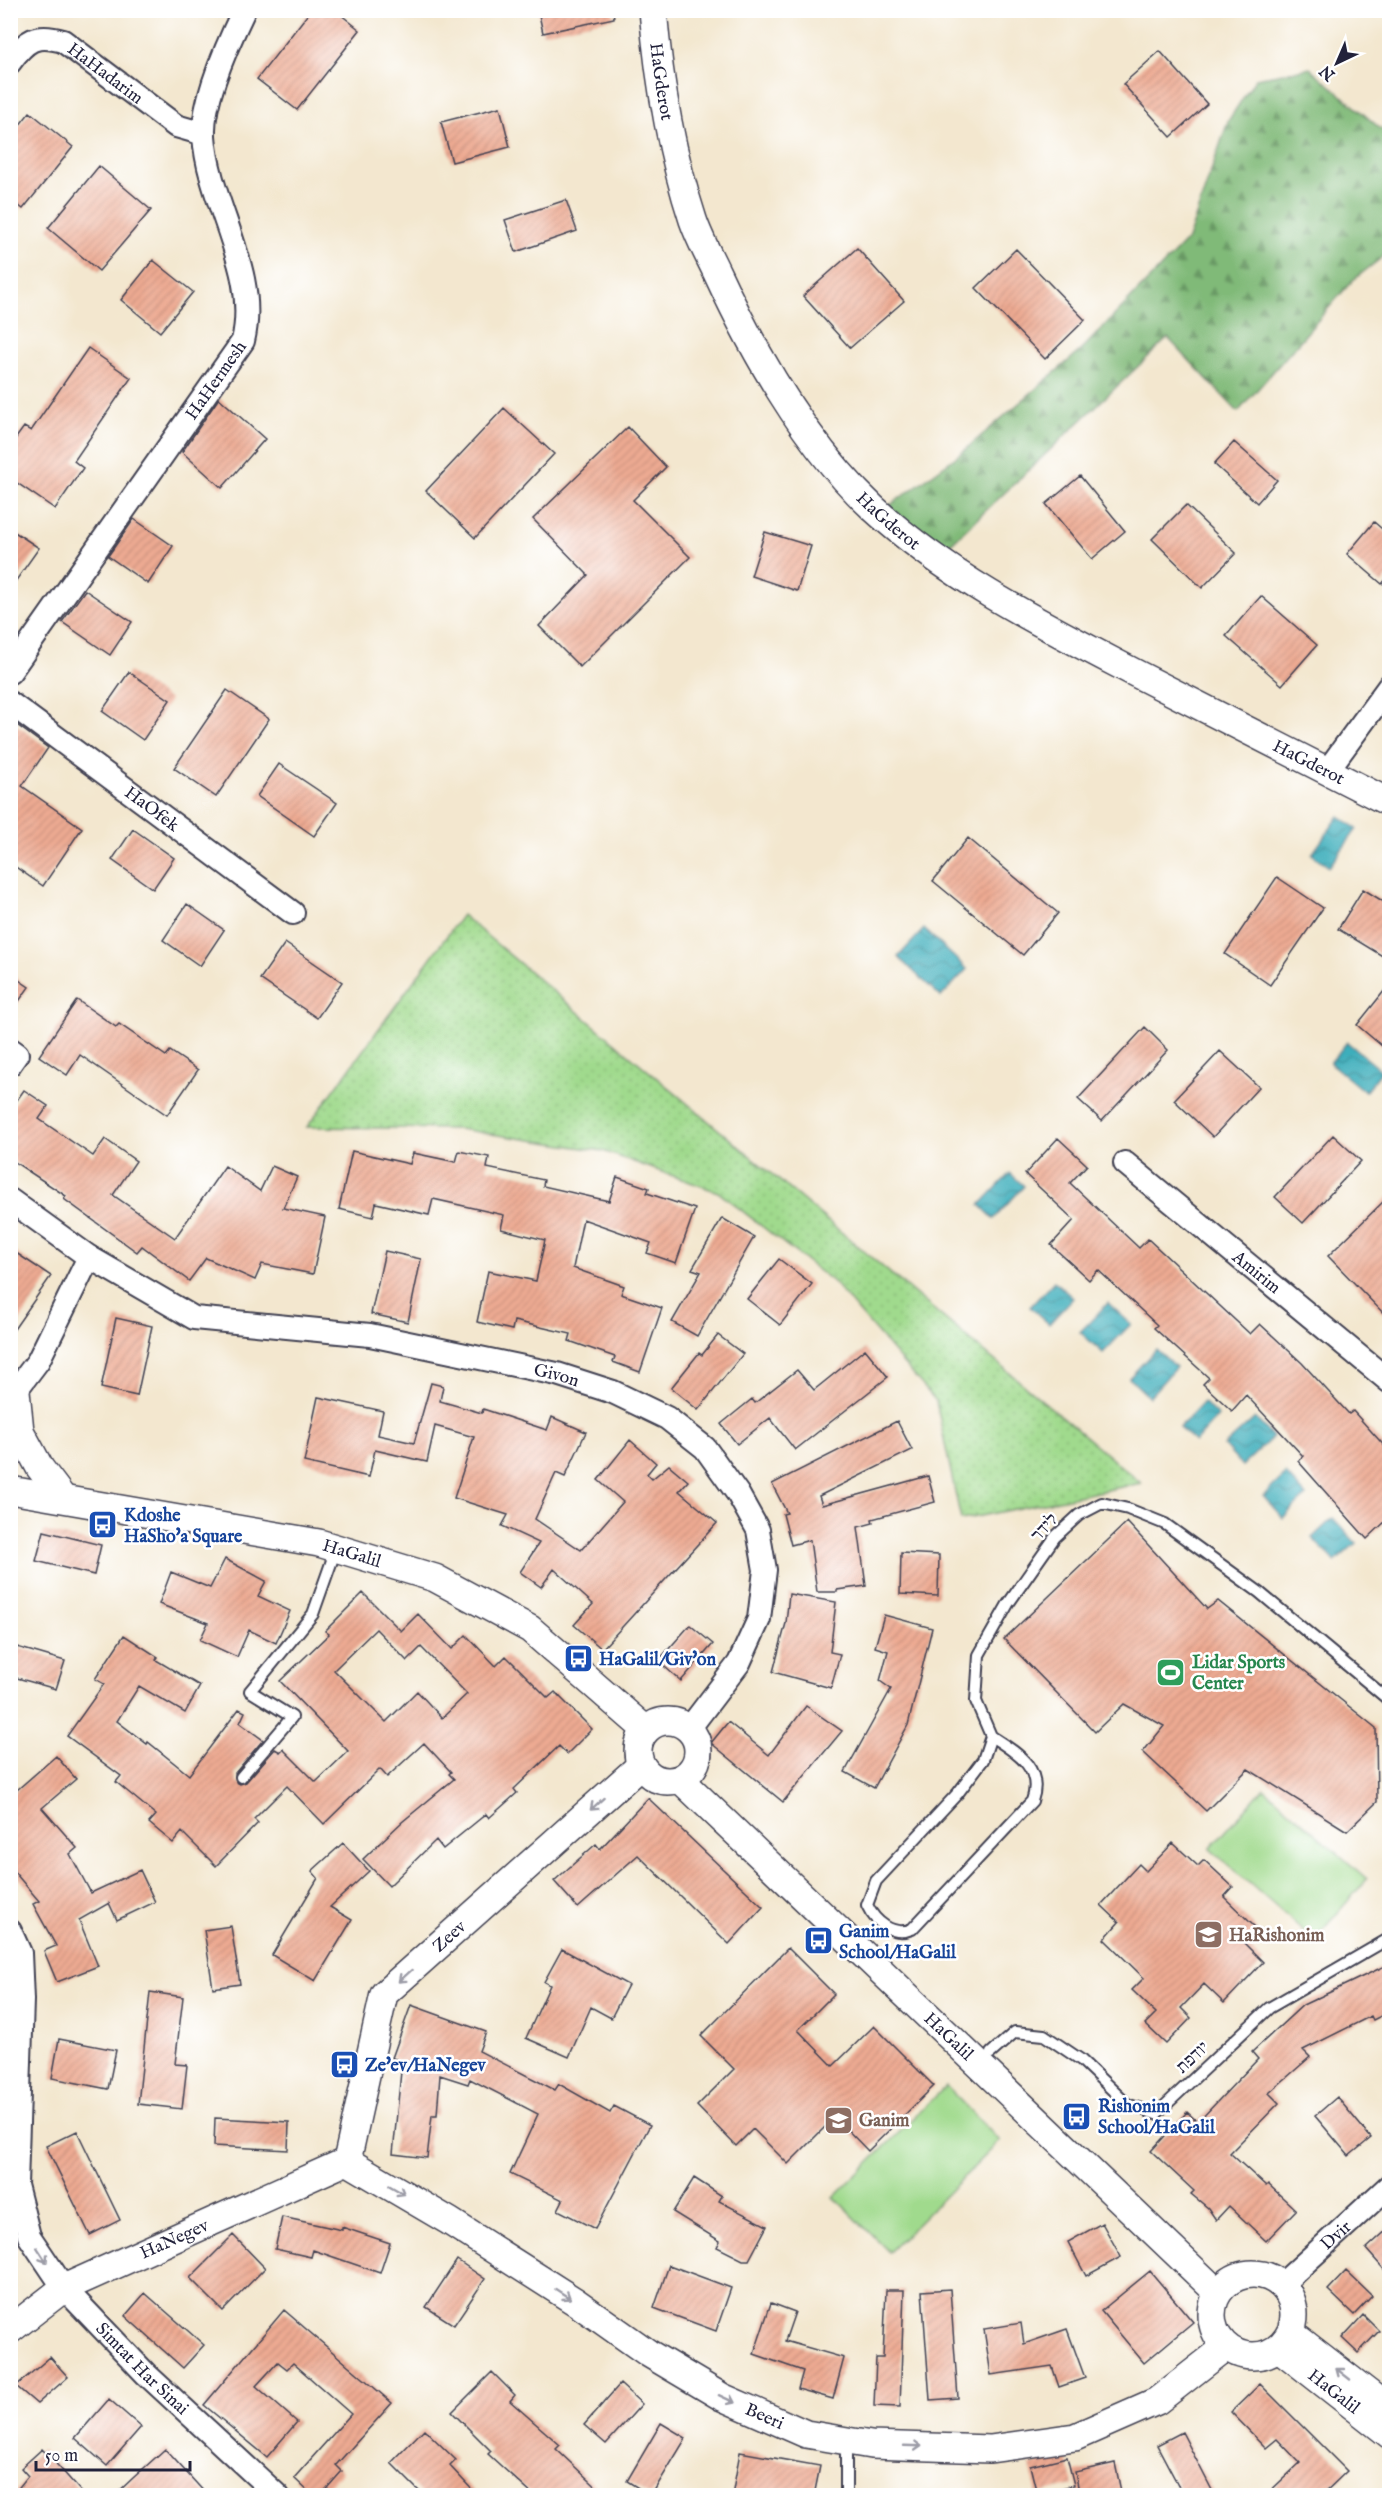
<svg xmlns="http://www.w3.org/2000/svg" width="1400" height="2506" font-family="'IM FELL English','Frank Ruhl Libre',serif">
<defs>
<pattern id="forest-firs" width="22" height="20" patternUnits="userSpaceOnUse" patternTransform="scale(1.5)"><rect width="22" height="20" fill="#80ba78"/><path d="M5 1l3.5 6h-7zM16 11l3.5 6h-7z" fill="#689764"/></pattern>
<pattern id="park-dots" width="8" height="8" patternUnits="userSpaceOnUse" patternTransform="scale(1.5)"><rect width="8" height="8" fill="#a0da8d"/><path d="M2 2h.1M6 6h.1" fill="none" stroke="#8abb7b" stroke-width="1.8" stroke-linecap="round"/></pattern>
<pattern id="water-waves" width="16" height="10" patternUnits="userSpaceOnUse" patternTransform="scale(1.5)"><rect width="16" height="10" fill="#3eaebb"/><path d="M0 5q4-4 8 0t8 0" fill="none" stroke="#348d99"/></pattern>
<pattern id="building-hatch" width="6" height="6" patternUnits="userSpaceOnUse" patternTransform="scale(1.5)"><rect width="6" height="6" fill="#edaa92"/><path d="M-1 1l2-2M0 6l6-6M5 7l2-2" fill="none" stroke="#cb927f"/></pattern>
</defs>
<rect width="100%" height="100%" fill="#fff"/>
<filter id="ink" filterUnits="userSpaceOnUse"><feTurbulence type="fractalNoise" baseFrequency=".0167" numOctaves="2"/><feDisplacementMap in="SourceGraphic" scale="12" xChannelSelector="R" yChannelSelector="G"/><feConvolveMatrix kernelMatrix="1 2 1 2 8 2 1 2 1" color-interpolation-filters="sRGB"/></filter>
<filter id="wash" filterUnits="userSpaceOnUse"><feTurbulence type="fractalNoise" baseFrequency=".008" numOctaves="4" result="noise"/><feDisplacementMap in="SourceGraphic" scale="24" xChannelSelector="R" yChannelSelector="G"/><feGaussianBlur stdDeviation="1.35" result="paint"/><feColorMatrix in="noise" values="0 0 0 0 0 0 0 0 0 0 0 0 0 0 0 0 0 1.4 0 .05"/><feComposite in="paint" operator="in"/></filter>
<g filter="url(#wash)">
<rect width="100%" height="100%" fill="#f3e7cf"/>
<path fill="url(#forest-firs)" stroke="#516e5a" stroke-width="1.5" d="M1310 68 1381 129 1389 124V252L1352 281 1238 412 1168 338 939 555 878 514 960 454 1081 350 1188 239 1228 121 1256 78Z"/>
<path fill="url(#park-dots)" stroke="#617e64" stroke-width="1.5" d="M462 915 1141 1483 961 1520 936 1401 833 1282 718 1192 603 1151 459 1129 307 1127Z"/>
<path fill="#a0da8d" stroke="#617e64" stroke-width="1.5" d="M1264 1788 1367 1879 1314 1940 1210 1849Z
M946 2086 1000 2141 889 2252 834 2197Z"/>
<path fill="url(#water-waves)" stroke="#30687b" stroke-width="1.5" d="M1339 816 1357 829 1329 867 1312 854Z
M924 929 967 969 941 997 898 957Z
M1347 1042 1382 1071 1365 1092 1330 1063Z
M1010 1173 1024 1186 994 1219 980 1205Z
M1054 1281 1073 1298 1049 1324 1030 1307Z
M1108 1303 1131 1324 1103 1353 1080 1332Z
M1156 1349 1176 1367 1149 1397 1129 1378Z
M1203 1402 1218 1416 1195 1442 1179 1428Z
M1255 1418 1273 1437 1242 1466 1224 1446Z
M1286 1474 1306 1496 1283 1518 1263 1496Z
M1333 1518 1356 1543 1335 1562 1312 1538Z"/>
<g id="blocks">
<path fill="url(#building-hatch)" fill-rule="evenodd" d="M311 10H335L360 30 297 110 257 79Z
M538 10H613L614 18 543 33Z
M1160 51 1207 104 1171 137 1123 84Z
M500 107 510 147 452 162 441 122Z
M30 112 73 147 23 209 10 199V137Z
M99 166 151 210 99 271 48 228Z
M566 200 577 231 516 252 505 220Z
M857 248 904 301 850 348 803 296Z
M1016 249 1085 320 1045 359 976 288Z
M153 260 193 292 160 332 121 300Z
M88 348 131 378 74 461 83 468 55 509 10 478V446L24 427 31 431Z
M219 398 265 439 222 488 182 452Z
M504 408 554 454 475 538 426 491Z
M628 427 666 467 633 500 690 557 580 667 539 626 588 575 533 519Z
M1234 442 1277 480 1257 503 1214 464Z
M1080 476 1125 531 1092 559 1046 504Z
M1186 505 1236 553 1202 588 1152 539Z
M134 519 173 546 148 584 108 556Z
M1374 522 1389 535V576L1382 584 1347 554Z
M10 529 39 548 10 589Z
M765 532 811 546 797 591 751 576Z
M85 590 132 622 110 655 62 622Z
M1261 596 1317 645 1282 685 1226 636Z
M129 672 170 700 143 740 102 711Z
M227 690 269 719 216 797 174 768Z
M10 720 48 748 22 786 82 828 43 886 10 863Z
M279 764 337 803 314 836 257 796Z
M133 829 174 858 153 889 112 860Z
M968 838 1058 913 1023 955 933 881Z
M1277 877 1323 908 1270 985 1225 954Z
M1363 889 1389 905V948L1384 957 1338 929Z
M187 904 224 930 200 966 163 940Z
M285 943 342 982 317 1018 260 979Z
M10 974 29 987 10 1014Z
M1389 985V1052L1357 1025Z
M77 1000 116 1027 119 1024 166 1056 170 1051 198 1070 167 1115 80 1055 67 1075 39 1056Z
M1145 1027 1168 1050 1102 1121 1078 1099Z
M1220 1051 1259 1087 1213 1137 1174 1100Z
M24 1090 48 1106 39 1119 93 1156 105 1139 136 1161 113 1195 175 1238 225 1166 260 1191 272 1166 297 1177 283 1208 325 1217 313 1274 262 1264 255 1280 206 1258 189 1281 142 1246 137 1252 64 1199 66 1196 10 1159V1110Z
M1333 1135 1361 1161 1303 1223 1275 1197Z
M1058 1138 1087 1165 1070 1183 1139 1248 1148 1239 1250 1334 1260 1324 1302 1363 1349 1414 1353 1411 1389 1451V1518L1367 1539 1298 1461 1303 1456 1246 1395 1232 1411 1203 1384 1209 1378 1154 1328 1157 1325 1098 1270 1089 1280 1051 1245 1074 1220 1025 1174Z
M352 1151 410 1164 413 1153 456 1162 459 1151 489 1157 487 1168 544 1180 543 1186 609 1201 617 1177 649 1188 647 1193 695 1209 676 1263 647 1253 651 1243 583 1219 573 1268 624 1286 621 1294 662 1308 640 1372 613 1362 615 1357 569 1341 571 1334 514 1321 512 1330 477 1322 488 1271 536 1281 545 1240 501 1229 504 1215 433 1199 429 1215 376 1203 373 1217 339 1209Z
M1389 1196V1319L1328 1256Z
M722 1218 754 1237 697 1336 672 1322 701 1272 692 1269Z
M10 1249 51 1276 10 1335Z
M385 1251 421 1259 408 1322 371 1314Z
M779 1259 812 1284 780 1325 747 1299Z
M116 1318 152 1326 137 1396 101 1388Z
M718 1335 743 1354 698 1410 671 1388 699 1353 702 1355Z
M865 1349 888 1377 795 1450 770 1418 737 1444 721 1424 752 1399 755 1403 797 1370 814 1390Z
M431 1383 443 1386 440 1401 482 1413 483 1409 547 1430 552 1417 586 1432 565 1477 556 1473 535 1519 581 1550 623 1502 598 1480 630 1440 656 1463 647 1474 652 1479 669 1465 688 1481 679 1491 717 1523 602 1649 574 1625 593 1604 554 1569 541 1587 520 1572 539 1543 502 1526 508 1515 454 1498 474 1437 435 1426 427 1462 375 1450 369 1477 304 1462 318 1397 383 1411 378 1435 414 1443Z
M897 1421 912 1450 819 1496 822 1505 928 1476 935 1502 872 1519 873 1523 858 1527 866 1586 837 1590V1592H817L810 1540 791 1545 783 1514 787 1513 772 1484Z
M1127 1522 1207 1609 1218 1601 1376 1728 1377 1802 1347 1831 1248 1769 1206 1811 1143 1752 1164 1726 1124 1704 1095 1732 1004 1639Z
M44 1531 101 1545 94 1575 36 1561Z
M901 1553 939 1555 938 1596 900 1594Z
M225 1559 266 1581 258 1596 290 1611 276 1643 249 1630 237 1657 200 1640 208 1623 159 1604 171 1572 210 1588Z
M363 1593 401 1631 418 1614 452 1649 466 1635 496 1666 506 1656 548 1698 555 1692 592 1729 567 1754 559 1746 514 1789 517 1793 489 1818 486 1814 443 1849 436 1840 389 1886 363 1859 402 1822 454 1779 449 1774 451 1772 424 1743 387 1777 380 1769 324 1824 287 1786 254 1819 258 1823 216 1866 182 1832 173 1843 149 1823 156 1815 116 1782 121 1776 67 1736 104 1684 95 1679 124 1635 158 1657 156 1660 200 1686 185 1713 139 1686 117 1721 147 1744 148 1742 189 1775 239 1709 245 1712 240 1723 263 1740 235 1773 236 1782 240 1784 246 1782 275 1749 280 1752 283 1749 316 1782 348 1751 280 1681 329 1634 325 1631ZM376 1629 407 1661 421 1647 467 1694 442 1718 417 1691 386 1722 334 1670Z
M789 1594 836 1602 830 1652 840 1654 831 1688 773 1672 786 1623Z
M884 1615 932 1628 908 1725 874 1788 845 1772 891 1689 880 1681 888 1651 875 1647Z
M690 1625 713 1644 681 1681 658 1661Z
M17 1647 65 1661 56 1689 10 1676Z
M806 1706 842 1731 783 1802 711 1743 728 1722 769 1755Z
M56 1756 76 1779 42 1808 77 1848 70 1854 91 1893 140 1870 155 1902 117 1920 109 1903 79 1920 98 1966 57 1982 44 1951 56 1946 33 1904 39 1901 10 1867V1796Z
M648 1798 763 1907 729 1944 638 1855 578 1908 554 1881 596 1844 600 1849Z
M343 1843 369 1871 330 1907 352 1920 315 1981 272 1955 318 1878 312 1871Z
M1173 1843 1198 1866 1204 1860 1233 1887 1224 1897 1257 1929 1244 1943 1263 1962 1224 2003 1204 1984 1181 2008 1191 2018 1166 2044 1145 2024 1156 2013 1132 1990 1144 1978 1104 1939 1119 1922 1101 1905 1139 1864 1146 1871Z
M231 1926 240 1984 213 1988 204 1930Z
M788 1948 834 1994 798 2030 833 2066 874 2026 934 2086 868 2151 835 2117 788 2164 753 2129 736 2146 697 2106 734 2069 701 2036Z
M562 1949 628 1985 611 2018 591 2007 569 2057 526 2038 550 1985 544 1982Z
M1389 1964V2012L1373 2020 1371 2016 1303 2050 1310 2057 1269 2093 1279 2103 1230 2153 1266 2186 1268 2184 1296 2210 1266 2241 1229 2206 1216 2220 1208 2208 1191 2194 1194 2191 1151 2151 1187 2112 1198 2122 1258 2059 1252 2052 1303 2005Z
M150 1992 183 1997 175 2064 187 2065 182 2109 138 2104Z
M411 2005 486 2032 479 2051 555 2090 559 2084 610 2113 614 2106 650 2125 595 2229 558 2210 563 2200 510 2174 538 2114 470 2079 468 2084 440 2075 437 2115H432L427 2158 393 2154 402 2061 392 2058Z
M59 2039 116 2050 108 2089 52 2078Z
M1337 2097 1371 2138 1349 2156 1315 2116Z
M215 2118 289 2122 288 2150 214 2146Z
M77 2131 120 2220 90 2235 46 2146Z
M694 2178 722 2196 719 2201 767 2226 749 2260H743L717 2247 720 2241 673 2212Z
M282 2217 342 2230V2227L390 2243 380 2273 313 2250 311 2257 275 2249Z
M1102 2223 1121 2257 1086 2276 1068 2242Z
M1389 2228V2275L1366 2249Z
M233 2235 265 2268 223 2311 190 2278Z
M457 2260 485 2279 454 2325 426 2307Z
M669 2265 731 2288 716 2331 654 2308Z
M1150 2271 1193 2322 1144 2363 1101 2311Z
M1346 2271 1372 2296 1354 2315 1328 2290Z
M950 2289 958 2398 930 2400 922 2291Z
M886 2290H904L900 2407 874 2406 876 2358H883Z
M145 2293 204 2345 183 2368 125 2316Z
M771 2303 795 2312 785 2341 844 2358 833 2399 798 2389 803 2371 754 2354Z
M284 2310 392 2403 336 2465 342 2471 320 2496H313L294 2478 351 2414 293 2363 287 2369 278 2362 256 2386 297 2422 267 2457 204 2405Z
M1363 2315 1379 2331 1358 2353 1342 2338Z
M1021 2323 1024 2344 1067 2329 1085 2378 1059 2387 1052 2366 991 2375 984 2329Z
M50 2357 68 2377 37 2404 16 2386Z
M492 2372 515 2395 510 2401 560 2445 556 2449 606 2496H534L488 2454 491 2451 452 2412Z
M620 2384 642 2404 606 2444 584 2425Z
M1260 2384 1347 2471 1321 2496H1265L1300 2463 1277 2439 1266 2448 1231 2412Z
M109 2399 141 2427 107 2466 75 2438Z
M661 2423 686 2438 651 2496 627 2481Z
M424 2429 456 2460 450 2466 478 2496H424L391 2463Z
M1182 2432 1215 2496H1184L1157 2445Z
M42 2449 60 2468 85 2496H12L28 2476 21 2468Z
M165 2449 208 2496H114L133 2478Z
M740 2452 820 2466 814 2496H732Z
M1067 2457 1074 2485 1037 2494 1030 2466Z
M1115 2463 1122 2496H1080L1075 2472Z"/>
</g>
</g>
<g filter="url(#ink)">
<use href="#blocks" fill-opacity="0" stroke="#414051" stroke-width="1.5"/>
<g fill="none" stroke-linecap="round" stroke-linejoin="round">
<defs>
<path id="service" d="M991 1736C1015 1752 1044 1767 1032 1801L912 1929C893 1937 875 1922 867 1905L876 1881 958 1793 983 1760 991 1736 976 1701 979 1655 1008 1604 1055 1537 1079 1515 1102 1503 1128 1509 1165 1524 1259 1592 1390 1701
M241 1777 292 1717 250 1691 313 1614 336 1549
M991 2053 1015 2032 1044 2035 1081 2060 1127 2104 1156 2114 1269 2008 1390 1938
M846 2442V2496"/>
<g id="minor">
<path id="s1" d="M10 62C26 40 36 33 63 41L176 126 204 134"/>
<path id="s2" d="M10 672 243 341C260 271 209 206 204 136 202 101 228 43 244 10"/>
<path id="s3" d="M10 703 293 913"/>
<path d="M1327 771 1390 685"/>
<path d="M10 1049 17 1054 10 1064"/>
<path id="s4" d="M1125 1163 1390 1382"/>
<path d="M10 1200 89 1257 38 1361 10 1398"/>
<path id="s5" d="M89 1257 194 1318 370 1335 557 1374 613 1392 667 1418 705 1448 738 1494 758 1530 765 1570 759 1619 739 1663 688 1730"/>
<path id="s6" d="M10 1931 20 1953 22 2000 16 2185 29 2236 64 2288 146 2374 278 2496"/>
<path id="s7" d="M1281 2285 1390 2185"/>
</g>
<g id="tertiary">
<path id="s8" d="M653 10C659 81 671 153 693 220 699 238 709 256 717 273 755 355 807 446 873 508 950 579 1045 626 1137 674 1221 717 1305 760 1390 803"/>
<path d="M16 1391 20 1431 40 1468 62 1497"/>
<path id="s9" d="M10 1490 319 1543 435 1578 530 1629 646 1730"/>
<circle cx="668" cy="1751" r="30"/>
<path id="s10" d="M680 1779 1218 2293"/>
<path id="s11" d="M347 2161 449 2221 576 2302 648 2353 722 2397 806 2434 871 2445 990 2449 1075 2437 1157 2401 1226 2347"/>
<path id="s12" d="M347 2161 384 1994 641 1765"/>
<circle cx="1253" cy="2315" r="41"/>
<path id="s13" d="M10 2330 64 2288 347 2161"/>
<path d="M1291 2333 1390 2410"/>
<path id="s14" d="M1279 2348 1390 2435"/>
</g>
</defs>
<use href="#service" stroke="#414051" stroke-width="14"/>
<use href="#minor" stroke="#414051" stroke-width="26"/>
<use href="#tertiary" stroke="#414051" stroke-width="30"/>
<use href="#service" stroke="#fff" stroke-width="10"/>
<use href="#minor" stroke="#fff" stroke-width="22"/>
<use href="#tertiary" stroke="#fff" stroke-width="27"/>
</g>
<defs><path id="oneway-shaft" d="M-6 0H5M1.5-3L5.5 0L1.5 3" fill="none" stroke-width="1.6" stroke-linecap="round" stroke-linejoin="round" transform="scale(1.5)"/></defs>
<g stroke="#9c9ca7">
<use href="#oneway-shaft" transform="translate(597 1804) rotate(138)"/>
<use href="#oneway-shaft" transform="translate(405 1976) rotate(138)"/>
<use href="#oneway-shaft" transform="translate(397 2190) rotate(30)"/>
<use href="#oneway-shaft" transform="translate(42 2255) rotate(57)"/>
<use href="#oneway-shaft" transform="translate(563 2294) rotate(33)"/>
<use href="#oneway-shaft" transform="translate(1343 2374) rotate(-142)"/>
<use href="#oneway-shaft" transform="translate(727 2399) rotate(25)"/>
<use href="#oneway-shaft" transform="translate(913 2446) rotate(2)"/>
</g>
</g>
<defs>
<symbol id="bus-square" viewBox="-11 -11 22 22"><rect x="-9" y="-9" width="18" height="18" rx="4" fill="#1a4fb4" stroke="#fff"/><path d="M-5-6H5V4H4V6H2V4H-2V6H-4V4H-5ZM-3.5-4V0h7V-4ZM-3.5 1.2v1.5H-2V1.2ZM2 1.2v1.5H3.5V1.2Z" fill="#fff"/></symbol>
<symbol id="stadium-square" viewBox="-11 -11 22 22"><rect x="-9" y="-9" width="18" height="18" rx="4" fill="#2e9e5b" stroke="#fff"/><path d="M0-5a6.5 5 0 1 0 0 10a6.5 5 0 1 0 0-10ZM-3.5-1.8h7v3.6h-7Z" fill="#fff"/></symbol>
<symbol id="school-square" viewBox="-11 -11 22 22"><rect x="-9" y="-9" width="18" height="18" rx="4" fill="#8d6e63" stroke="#fff"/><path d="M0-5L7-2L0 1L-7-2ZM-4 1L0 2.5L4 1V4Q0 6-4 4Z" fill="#fff"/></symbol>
</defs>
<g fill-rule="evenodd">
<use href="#bus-square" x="86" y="1508" width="33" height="33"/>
<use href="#bus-square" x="562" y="1642" width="33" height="33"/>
<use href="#stadium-square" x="1154" y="1656" width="33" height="33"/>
<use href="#school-square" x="1192" y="1918" width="33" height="33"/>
<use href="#bus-square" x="802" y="1924" width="33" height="33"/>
<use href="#bus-square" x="328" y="2048" width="33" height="33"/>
<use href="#bus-square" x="1060" y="2100" width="33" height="33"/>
<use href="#school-square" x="822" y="2104" width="33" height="33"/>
</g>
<g text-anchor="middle" stroke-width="5" stroke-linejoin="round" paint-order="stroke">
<g font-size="18" fill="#22223b" stroke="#fff">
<text dy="6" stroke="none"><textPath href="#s1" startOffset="116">HaHadarim</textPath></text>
<text dy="6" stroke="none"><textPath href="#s8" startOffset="72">HaGderot</textPath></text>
<text dy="6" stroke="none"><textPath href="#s2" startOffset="357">HaHermesh</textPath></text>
<text dy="6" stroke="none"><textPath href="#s8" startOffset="576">HaGderot</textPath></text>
<text dy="6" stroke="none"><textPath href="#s8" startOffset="1062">HaGderot</textPath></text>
<text dy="6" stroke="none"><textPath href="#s3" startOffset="177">HaOfek</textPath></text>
<text dy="6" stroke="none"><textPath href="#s4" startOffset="171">Amirim</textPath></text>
<text dy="6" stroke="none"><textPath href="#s5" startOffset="489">Givon</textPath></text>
<text transform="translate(1044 1527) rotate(-48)" y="6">לידר</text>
<text dy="6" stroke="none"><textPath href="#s9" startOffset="348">HaGalil</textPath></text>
<text dy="6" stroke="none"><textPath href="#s12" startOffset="258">Zeev</textPath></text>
<text dy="6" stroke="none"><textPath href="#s10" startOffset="372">HaGalil</textPath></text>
<text transform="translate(1192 2057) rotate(-43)" y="6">יודפת</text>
<text dy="6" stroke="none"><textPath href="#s7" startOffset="74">Dvir</textPath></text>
<text dy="6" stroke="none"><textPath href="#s13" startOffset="189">HaNegev</textPath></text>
<text dy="6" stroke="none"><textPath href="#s6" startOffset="484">Simtat Har Sinai</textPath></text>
<text dy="6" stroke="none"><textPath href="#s14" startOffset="70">HaGalil</textPath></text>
<text dy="6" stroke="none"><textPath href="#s11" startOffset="490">Beeri</textPath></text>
</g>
<g font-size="18" font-weight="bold" fill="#164399" stroke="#fff" text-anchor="start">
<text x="124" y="1521">Kdoshe<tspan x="124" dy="21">HaSho'a Square</tspan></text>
<text x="599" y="1665">HaGalil/Giv'on</text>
<text x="839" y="1937">Ganim<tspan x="839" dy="21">School/HaGalil</tspan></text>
<text x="365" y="2071">Ze'ev/HaNegev</text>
<text x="1098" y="2112">Rishonim<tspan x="1098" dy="21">School/HaGalil</tspan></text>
</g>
<g font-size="18" font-weight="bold" fill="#27864d" stroke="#fff" text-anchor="start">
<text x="1192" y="1668">Lidar Sports<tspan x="1192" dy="21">Center</tspan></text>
</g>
<g font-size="18" font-weight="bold" fill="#785e54" stroke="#fff" text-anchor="start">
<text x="1229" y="1941">HaRishonim</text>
<text x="859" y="2126">Ganim</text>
</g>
</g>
<rect width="1400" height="2506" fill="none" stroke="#fff" stroke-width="36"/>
<g transform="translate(1337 63) rotate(224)" stroke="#ffffff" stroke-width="4.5" paint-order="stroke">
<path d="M0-4.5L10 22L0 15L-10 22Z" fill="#22223b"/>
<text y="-9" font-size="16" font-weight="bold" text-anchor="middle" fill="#22223b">N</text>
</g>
<path d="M36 2461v9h154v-9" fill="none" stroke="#22223b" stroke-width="3"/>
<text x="45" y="2461" font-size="18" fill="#22223b" stroke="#ffffff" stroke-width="4.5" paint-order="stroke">50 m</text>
</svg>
